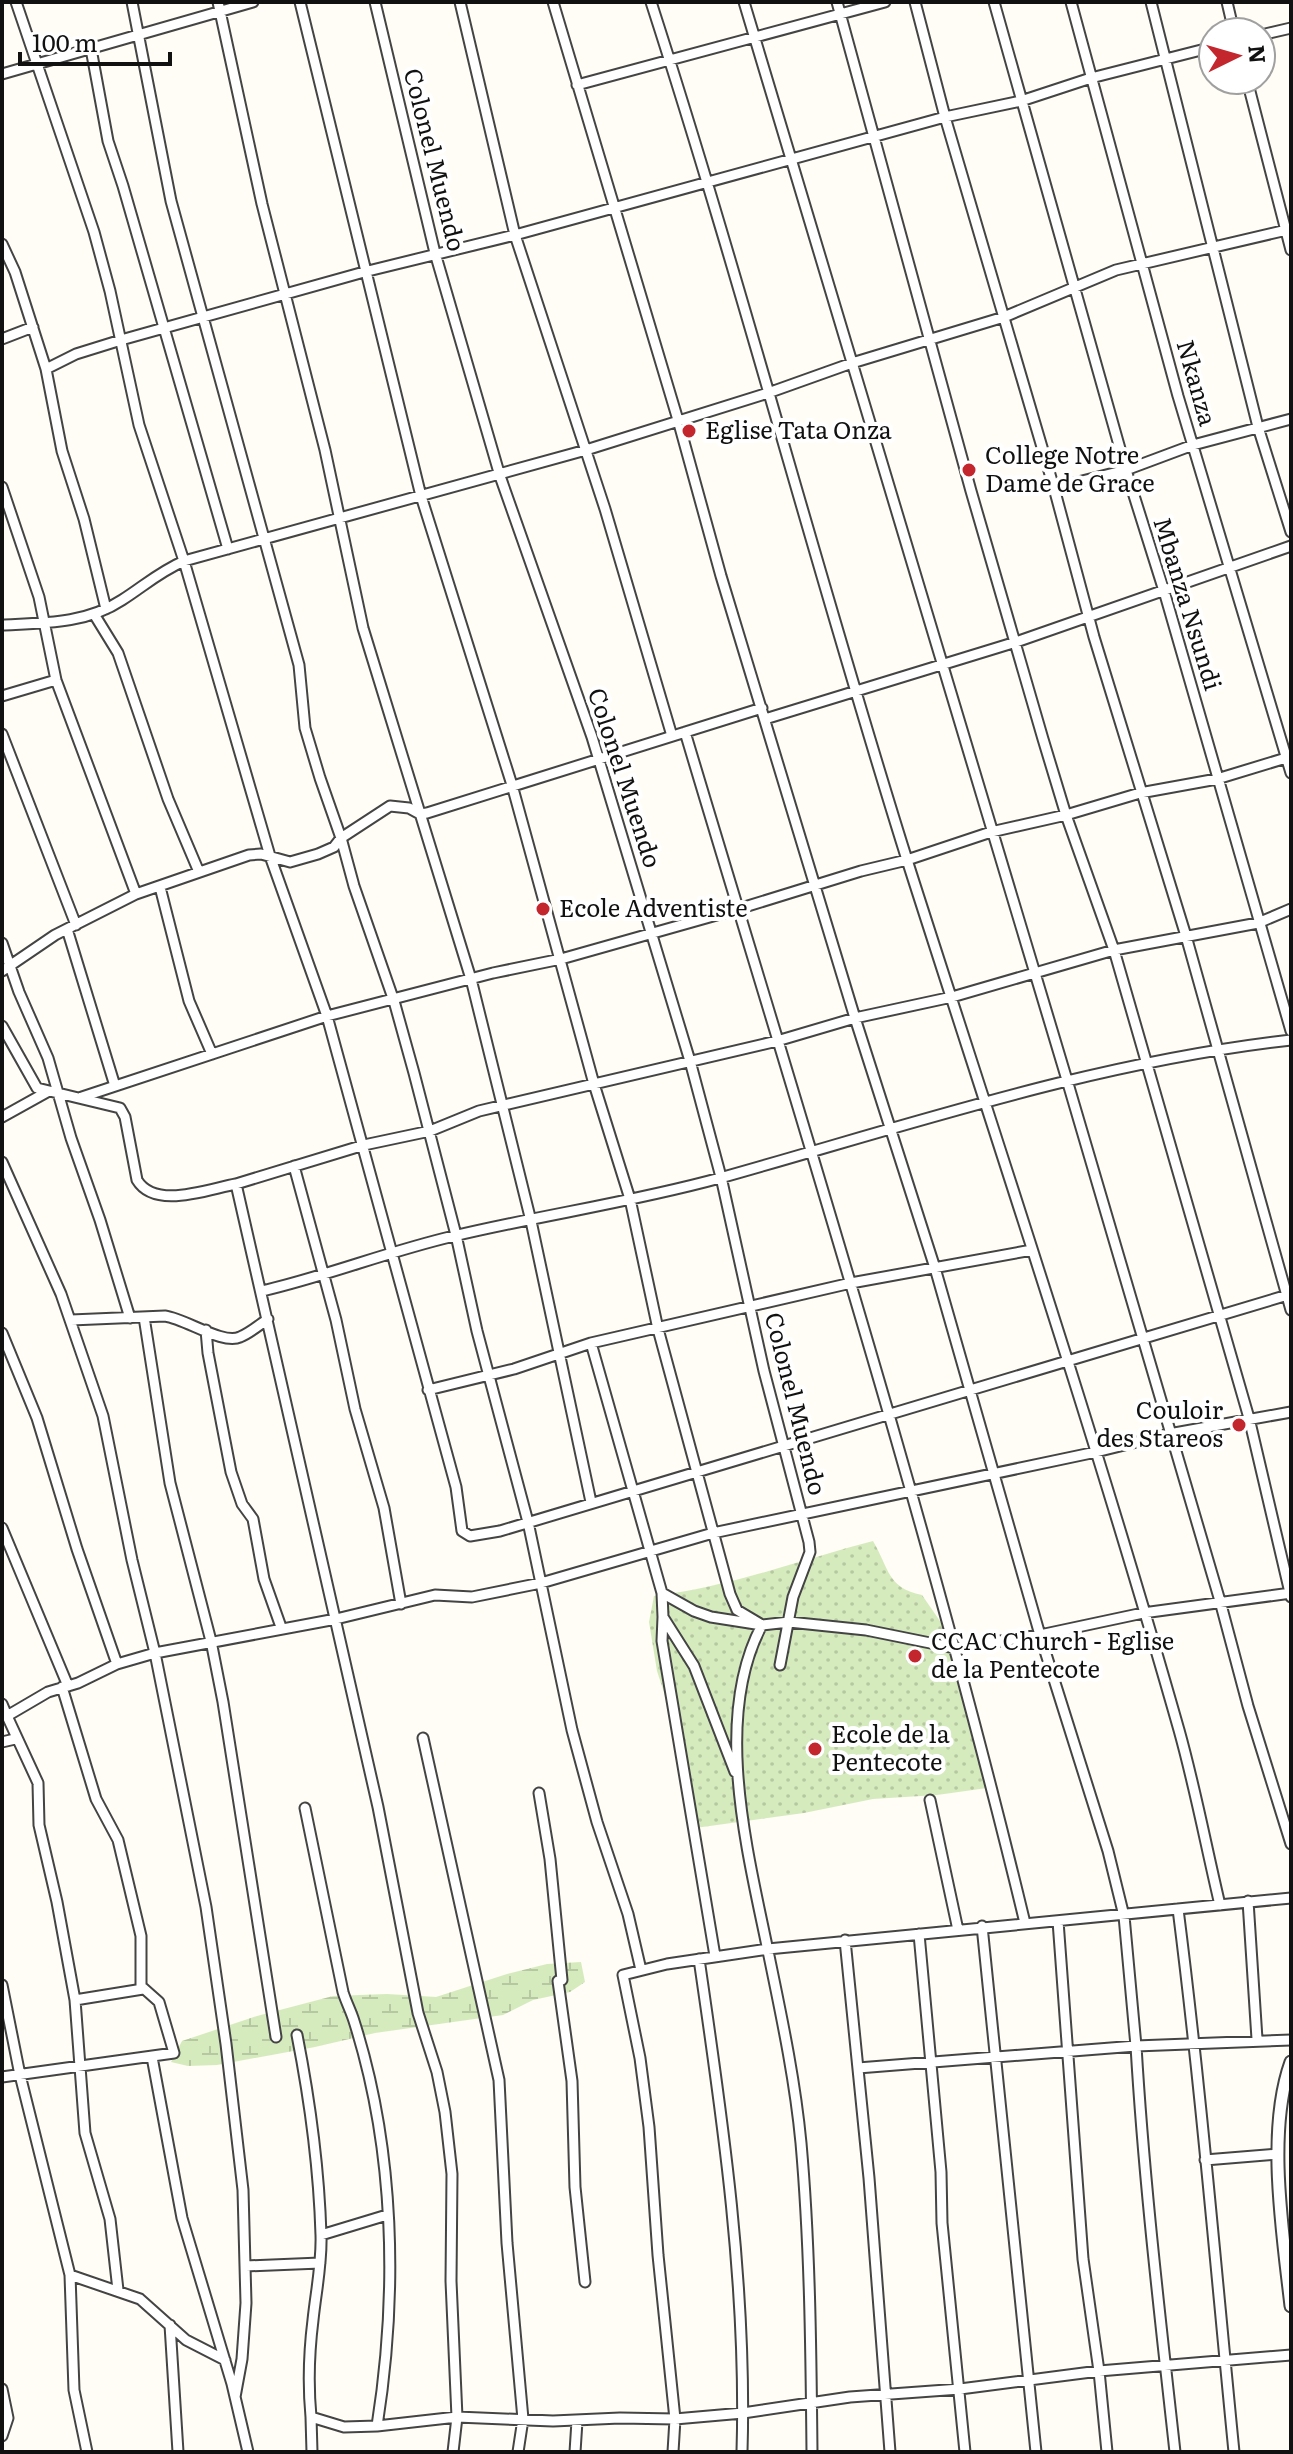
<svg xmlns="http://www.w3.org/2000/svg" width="1293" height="2454" font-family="Literata,serif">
<defs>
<pattern id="grass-dots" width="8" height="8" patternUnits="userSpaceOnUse" patternTransform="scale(2)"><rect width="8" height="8" fill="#d5ebbd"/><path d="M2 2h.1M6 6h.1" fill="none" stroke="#b6c8a1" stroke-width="1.8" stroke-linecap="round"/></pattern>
<pattern id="wetland-marsh" width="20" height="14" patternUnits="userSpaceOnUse" patternTransform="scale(2)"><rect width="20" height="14" fill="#d5ebbd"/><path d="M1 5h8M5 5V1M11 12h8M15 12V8" fill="none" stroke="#b6c8a1"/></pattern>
</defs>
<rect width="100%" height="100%" fill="#fffdf5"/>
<path fill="url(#grass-dots)" d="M873 1541C889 1568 887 1588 922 1595L942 1624 987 1788 937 1795 873 1799 804 1813 688 1829 671 1714 657 1671 649 1622 654 1596C729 1587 800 1560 873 1541Z"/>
<path fill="url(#wetland-marsh)" d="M581 1962 585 1982 570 1992 533 2000 503 2015 375 2033 315 2047 217 2065 188 2066 171 2062 182 2041 257 2016 333 1996 387 1994 436 1997 507 1974 547 1964Z"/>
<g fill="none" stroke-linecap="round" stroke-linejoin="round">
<defs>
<path id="minor" d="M16 2 94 232 110 291 139 425 184 561 270 856 327 1016 456 1487 462 1531 470 1536 500 1531 1291 1294
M132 2 171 201 299 665 305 728 320 778 341 838 354 886 394 1001 414 1073 456 1235 477 1331 528 1522 572 1730 597 1822 628 1914 641 1970
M218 2 262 204 325 450 363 628 471 979 531 1221 591 1502
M300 2 421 496 512 785 594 1084 630 1199 658 1329 730 1594 737 1610 762 1625C712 1718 748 1853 768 1951 781 2014 795 2079 801 2143 810 2245 811 2349 812 2452
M375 2 435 253 500 476 592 737 690 1061 721 1177 764 1371 809 1542 810 1552 793 1597 780 1665
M460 2 515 235 605 509 672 736
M553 2 678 420 721 576 855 1018 935 1268 1040 1635 1108 1851 1124 1916 1136 2046 858 2068
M651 2C743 287 818 577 908 863 1000 1151 1096 1438 1179 1730 1195 1787 1206 1846 1220 1905
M744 2 1067 1080 1220 1601 1248 1706 1291 1844
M837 2 971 491 1043 739 1066 815 1114 950 1249 1418 1291 1597
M915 2 945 117 1054 488 1094 637 1186 936 1291 1310
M994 2 1126 470 1164 591 1291 1031
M1071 2 1178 396 1291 773
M1151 2 1258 427 1291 532
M1227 2 1234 32
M1261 35 1291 28
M91 49 108 141 123 186 228 549
M2 74 253 2
M1247 80 1291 250
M577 85 885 2
M2 244 15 272 46 369
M2 339 33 327
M2 487 39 597 56 680 136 894
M1054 488 1126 470 1193 445 1291 419
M106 609 84 519 62 451 46 369 76 354 121 340 364 272 515 235 945 117 1021 101 1091 78 1213 47
M94 614 118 653 168 799 199 872
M2 625C43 623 86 624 122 600 144 586 159 572 184 561L586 450 768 393 852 363 1004 317 1116 270 1291 229
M2 696 56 680
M765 719 1016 642 1291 546
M685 732C803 1127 928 1521 1025 1923
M2 734 76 925
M160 887 189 1001 212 1054
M67 929 115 1086
M2 943 19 992 48 1058 71 1138 100 1220 130 1318
M2 971 55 935 136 894 249 855 261 854 290 862 318 854 334 847 341 838 390 806 409 808 420 814 427 813 762 708
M2 1026 37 1088 120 1108 125 1117 137 1180C155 1210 208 1189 236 1184L378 1807 418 2013 437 2072 445 2112 452 2174 451 2281 457 2417 453 2452
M82 1097 327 1016 493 973 561 959 738 909 861 871 907 860 991 832 1066 815 1140 793 1217 779 1286 758
M2 1117 47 1092
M2 1162 61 1294 103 1416 132 1560 155 1653 206 1907 226 2044 243 2190 246 2303 242 2359 235 2397
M294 1166 336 1320 355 1409 384 1508 401 1604
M236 1184 364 1145 430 1131 479 1111 777 1041 855 1018 952 997 1114 950 1258 923 1291 909
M262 1291C327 1276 389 1251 454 1236 542 1215 633 1202 720 1178 909 1125 1095 1062 1291 1040
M144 1317 170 1483 211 1641 223 1702 276 2037
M71 1320 165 1316C186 1319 223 1345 240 1337 250 1333 259 1325 268 1319
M206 1330 208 1353 231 1472 242 1504 253 1519 264 1579 281 1627
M2 1333 37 1418 77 1549 117 1664
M591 1343 662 1593 694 1611 711 1617 762 1625 789 1622 866 1630 955 1648 1040 1635 1143 1613 1291 1593
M428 1390 514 1369 591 1343 851 1283 1032 1250
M2 1528 68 1686
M662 1593 663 1617 694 1666 735 1772
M663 1617 662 1641 715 1956
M2 1704 7 1716
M423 1738 499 2080 507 2243 523 2419 518 2452
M2 1742 15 1739
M539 1793 550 1859 562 1980
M930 1800 958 1930
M305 1808 343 1992C346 2002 351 2011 354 2021 395 2150 398 2293 377 2426
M1248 1901 1257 2039
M1178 1909C1201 2089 1216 2271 1234 2452
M1058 1921 1083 2259 1099 2371 1107 2452
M982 1926 1036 2452
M919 1934 941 2172 942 2223 965 2452
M845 1940 869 2178 890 2452
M699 1959C723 2122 747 2287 742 2452
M558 1981 572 2081 575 2187 585 2282
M2 1985 20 2075 70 2275 74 2390 87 2452
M75 2000 143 1989
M297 2035C310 2101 319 2167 321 2235 322 2264 316 2291 313 2320 309 2352 308 2385 311 2417L344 2427 377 2426 457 2417 553 2421 620 2418 675 2419 743 2413 850 2397 960 2389 1099 2371 1291 2355
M152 2057 182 2218 232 2384 248 2452
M2 2077 174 2053 159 2002 141 1986V1936L118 1840 96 1799 62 1687
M1205 2160 1278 2154
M321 2235 387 2215
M246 2266 320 2263
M70 2275 140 2299 186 2340 225 2360
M118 2290 110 2219 85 2133 75 2000 57 1902 39 1825 38 1783 7 1716 48 1692 78 1683 117 1664 155 1653 336 1619 435 1595 472 1597 541 1583 713 1533 1096 1452 1169 1434 1291 1412
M170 2325 178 2452
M2 2389 8 2418 2 2436
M311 2417 312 2452
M575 2452 577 2421
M673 2452 675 2419 658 2255 649 2127 640 2058 623 1975 667 1964 768 1949 1291 1898
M1175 2452C1160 2316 1144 2182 1136 2046L1291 2040"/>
<path id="tertiary" d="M1291 2062C1266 2131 1283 2234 1291 2306"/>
</defs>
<use href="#minor" stroke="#444" stroke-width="13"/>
<use href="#tertiary" stroke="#444" stroke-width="15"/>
<use href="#minor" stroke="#fff" stroke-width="9"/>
<use href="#tertiary" stroke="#fff" stroke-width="11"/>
</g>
<g fill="#c4262e" stroke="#fff" stroke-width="3">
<circle cx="689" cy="431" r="8"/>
<circle cx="969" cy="470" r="8"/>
<circle cx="543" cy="909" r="8"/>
<circle cx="1239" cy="1425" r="8"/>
<circle cx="915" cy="1656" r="8"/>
<circle cx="815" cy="1749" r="8"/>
</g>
<g text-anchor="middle" stroke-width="8" stroke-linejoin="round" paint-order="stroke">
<g font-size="24" fill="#111" stroke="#fff">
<text transform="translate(434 160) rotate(76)" y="8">Colonel Muendo</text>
<text transform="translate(1196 383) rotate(74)" y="8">Nkanza</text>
<text transform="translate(1187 604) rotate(73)" y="8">Mbanza Nsundi</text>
<text transform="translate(624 778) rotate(72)" y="8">Colonel Muendo</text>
<text transform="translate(795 1404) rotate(76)" y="8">Colonel Muendo</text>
</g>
<g font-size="24" fill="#111" stroke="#fff" text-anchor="start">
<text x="705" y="439">Eglise Tata Onza</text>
<text x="985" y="464">College Notre<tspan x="985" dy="28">Dame de Grace</tspan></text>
<text x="559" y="917">Ecole Adventiste</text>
<text x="1223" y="1419" text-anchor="end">Couloir<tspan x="1223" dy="28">des Stareos</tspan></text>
<text x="931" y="1650">CCAC Church - Eglise<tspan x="931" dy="28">de la Pentecote</tspan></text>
<text x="831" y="1743">Ecole de la<tspan x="831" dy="28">Pentecote</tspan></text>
</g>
</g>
<rect width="1293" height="2454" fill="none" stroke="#111111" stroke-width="8"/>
<g transform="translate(1237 56) rotate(85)"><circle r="38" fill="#ffffff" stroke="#a0a0a0" stroke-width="2"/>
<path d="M0-6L14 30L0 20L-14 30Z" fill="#c4262e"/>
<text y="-12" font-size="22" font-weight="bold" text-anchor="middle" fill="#111111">N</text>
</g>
<path d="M20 52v12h150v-12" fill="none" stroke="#111111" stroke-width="4"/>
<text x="32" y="52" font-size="24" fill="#111111" stroke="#ffffff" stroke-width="6" paint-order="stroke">100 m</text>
</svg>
